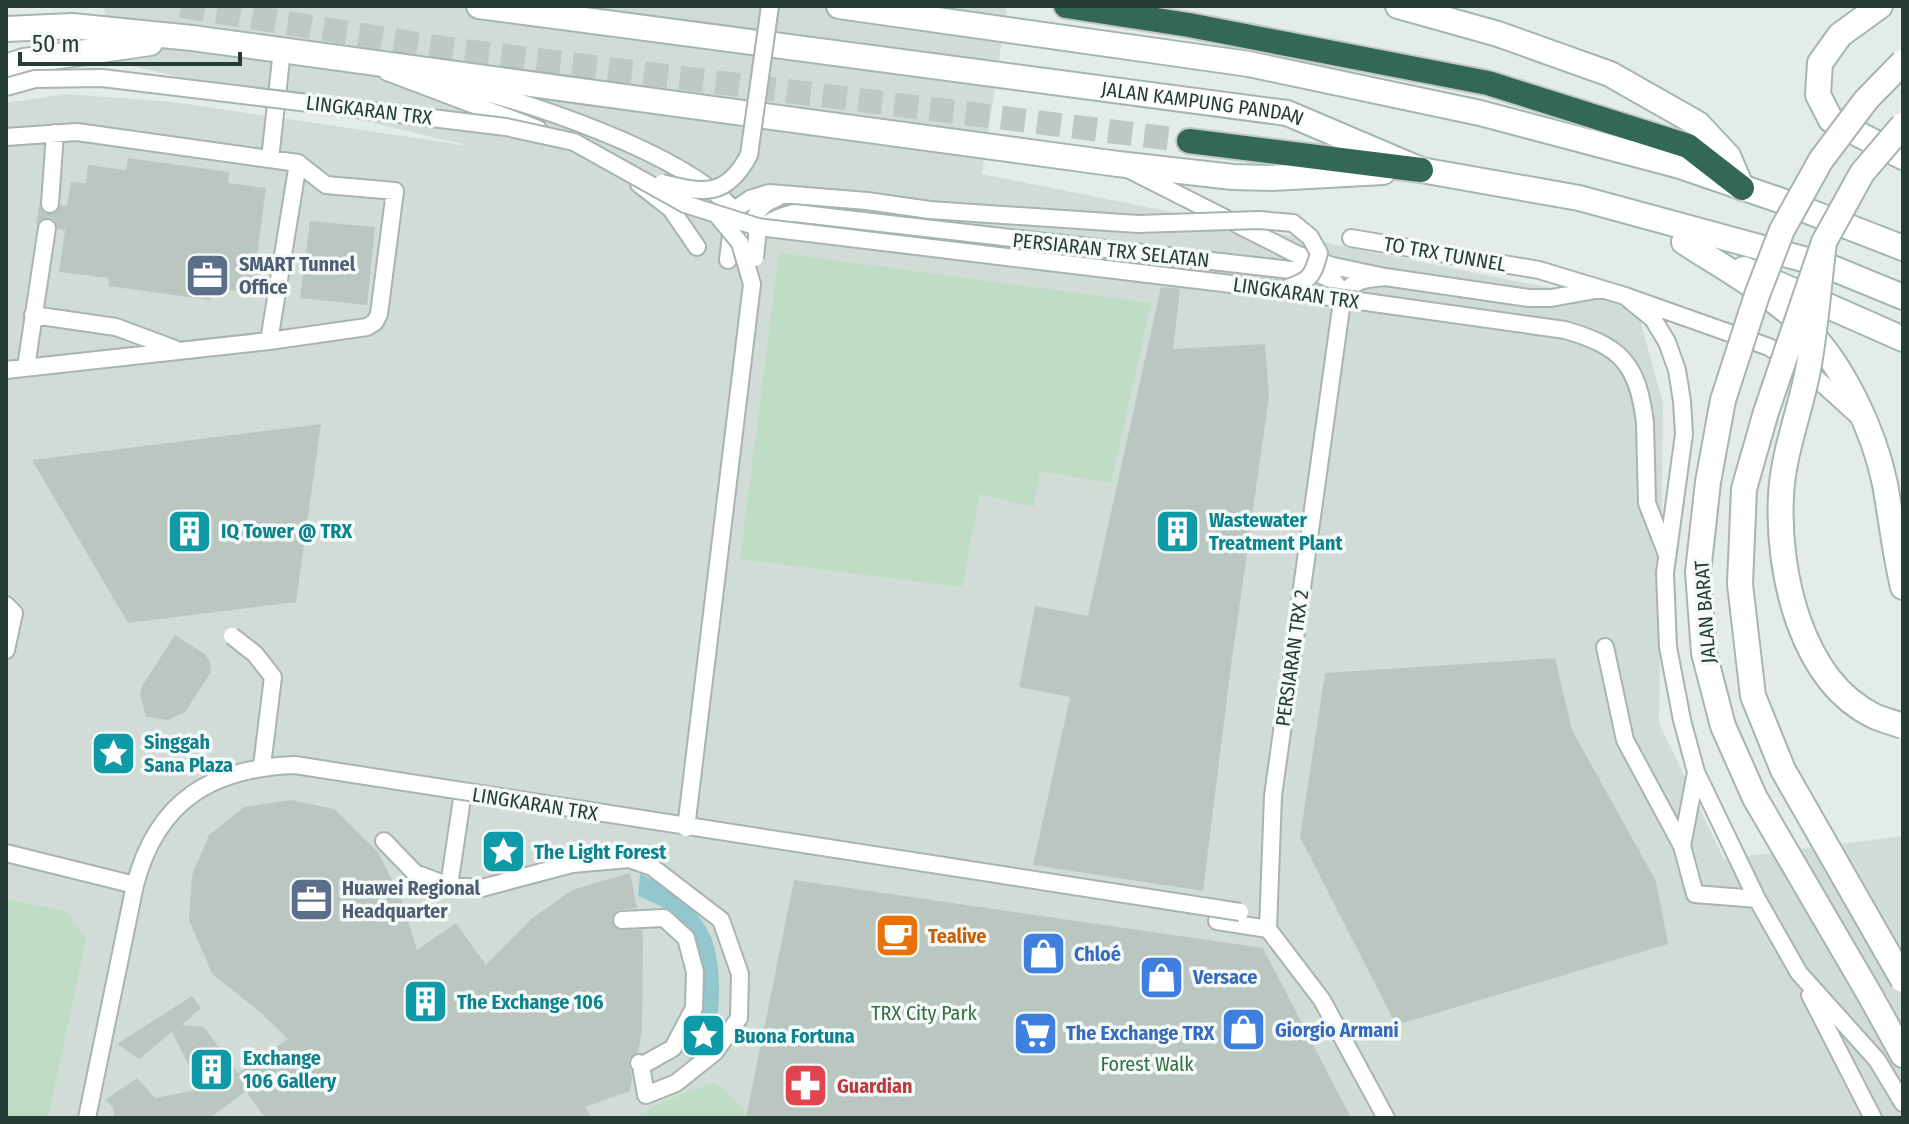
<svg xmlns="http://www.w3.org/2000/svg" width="1909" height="1124" font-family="'Fira Sans Condensed',sans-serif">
<rect width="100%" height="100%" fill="#e4ece8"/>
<path fill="#d2dcd7" d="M105 6H1007L982 174 1636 305 1663 403 1659 723 1724 859 1903 836V1118H6V103L66 94 174 102 470 146 99 58Z"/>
<path fill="#bfdcc5" d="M779 253 1151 303 1111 483 1040 471 1034 507 980 494 962 587 740 559Z
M6 899 66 911 86 940 48 1118H6Z
M715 1082 752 1118H634L660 1103Z"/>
<path fill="#91c7cd" d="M640 874C667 885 696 906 709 933 722 959 723 1017 709 1043 706 1049 698 1056 693 1062L678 1049 700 1018 702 959 695 938 682 924 661 906 638 896Z"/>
<path fill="#bac7c1" d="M128 158 229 172 228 183 266 188 252 293 212 288 211 300 108 286 109 278 59 272 65 230 58 229 54 220 48 217 39 221 36 226 39 204 45 213H55L61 205 67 206 71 182 86 183 88 165 126 170Z
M310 221 375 227 367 305 300 298Z
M1161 287 1180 289 1173 349 1265 344 1269 396 1231 666 1203 891 1033 865 1070 697 1019 687 1035 606 1088 616Z
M321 424 296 602 128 623 32 460Z
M175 635 205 654 210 662 211 672 185 712 168 720 146 717 140 695 142 686Z
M1555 658 1572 730 1656 881 1668 944 1396 1025 1300 837 1325 673Z
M291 800 334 809 378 852 401 898 417 950 456 923 486 965 530 920 572 890 630 873 637 908 617 910 611 920 618 930H642L643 939 642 1031 638 1052 629 1059 632 1079 630 1091 585 1107 592 1118H265L246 1091 210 1118H114L113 1107 105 1100 137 1078 155 1098 201 1089 172 1032 139 1059 117 1044 192 996 201 1008 182 1025 204 1027 238 1073 288 1039 260 1012 213 975 189 921 192 875 209 835 244 807Z
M794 880 1263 948 1351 1118H746Z"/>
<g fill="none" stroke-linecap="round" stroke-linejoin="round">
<path stroke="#bec9c4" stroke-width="24" stroke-dasharray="24 12" stroke-linecap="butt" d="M181 6 449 49 1189 141"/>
<defs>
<path id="service" d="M387 72 538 129
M449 83C528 102 680 151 734 210L728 260
M6 137 77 132 298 163 326 185 395 191 379 314 375 322 367 327 269 341 298 163
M270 159 282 50
M1130 170 1298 255 1333 266 1385 277
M639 184 671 209 697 247
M50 204 55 133
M734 210 750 199 769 193 867 201
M756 236C767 222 777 217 794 213L1317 273 1334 281 1343 294
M750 238C753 217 757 205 777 198
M1351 238 1539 270 1625 296 1769 347 1816 378 1859 417
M1343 294C1355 279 1366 279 1385 277L1529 298H1551L1601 289
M1625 296 1653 319 1667 342 1677 370 1682 401 1684 434 1665 573 1668 647 1682 720 1696 772 1757 899 1799 973 1877 1060 1903 1103
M33 315 116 327 175 349
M26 367 47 228
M6 370 269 341
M1645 423 1647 503 1666 552
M6 605 14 613 6 650
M1605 647 1625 740 1682 846 1695 894 1757 899
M463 792 449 886 482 888 572 864 629 859 652 867 721 920 740 974 739 1018 715 1052 676 1083 646 1095 641 1066 639 1063
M384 841 415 873 449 886
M1682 846 1696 772
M622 920 664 918 686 938 695 972 694 1008 673 1048 641 1066
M1217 921 1268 929 1322 1000 1386 1118
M1268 929 1273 796 1343 294
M1810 995 1873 1118"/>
<path id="tertiary" d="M1871 997 1903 1055"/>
<g id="secondary">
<path id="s1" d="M479 6 1287 113 1421 170 1579 198 1825 265 1903 297"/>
<path d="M839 6 1249 64 1480 113 1680 166 1782 201 1903 248"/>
<path d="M1398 6 1498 34 1610 74 1698 124 1728 156 1742 188"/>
<path d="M1880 6 1840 35 1820 63 1818 95 1831 120 1903 157"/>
<path d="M6 29 72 26 192 38 1118 164 1233 177 1272 178 1383 172"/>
<path d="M6 67 24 61 150 43"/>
<path d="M1684 242C1724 268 1770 293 1805 327 1843 365 1874 431 1885 484 1891 518 1895 553 1903 587"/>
<path d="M1744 269 1903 339"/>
</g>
<path id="motorway" d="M1066 6 1189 25 1488 83 1688 146 1742 188
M1189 141 1421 170"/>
</defs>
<use href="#service" stroke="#a7b4af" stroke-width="20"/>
<use href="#tertiary" stroke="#a7b4af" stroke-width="28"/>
<use href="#secondary" stroke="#a3b7af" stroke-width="28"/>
<use href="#motorway" stroke="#c2c9c6" stroke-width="28"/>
<use href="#service" stroke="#fff" stroke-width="16"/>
<use href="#tertiary" stroke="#fff" stroke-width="24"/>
<use href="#secondary" stroke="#fff" stroke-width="24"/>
<use href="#motorway" stroke="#336758" stroke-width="24"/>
<defs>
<path id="service-bridge" d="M6 87 35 79 102 78 506 127 574 142 685 204 758 227 1281 290 1565 330C1621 346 1638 364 1645 423
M662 183C704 194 727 197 749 155L770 6
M867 201 930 210 1138 224 1259 220 1293 223 1310 237 1319 253C1312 280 1308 281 1282 290
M755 258 758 227
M232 636 255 654 273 677 262 766
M686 828 752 284 740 243 717 215
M6 853 135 885
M87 1118 135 885C157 801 211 768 295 765L1240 912"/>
<path id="tertiary-bridge" d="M1903 125 1862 173 1824 242 1766 412 1744 489 1740 584 1753 696 1783 770 1903 980
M1871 997 1755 798 1723 726 1704 653 1698 572 1708 482 1723 400 1757 295 1782 230 1821 160 1866 100 1903 62"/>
<path id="secondary-bridge" d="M1824 242C1819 282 1816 324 1809 364 1802 407 1783 451 1781 496 1777 570 1800 680 1874 716 1883 720 1894 723 1903 726"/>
</defs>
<use href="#service-bridge" stroke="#a7b4af" stroke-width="20" stroke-linecap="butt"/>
<use href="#tertiary-bridge" stroke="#a7b4af" stroke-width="28" stroke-linecap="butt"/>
<use href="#secondary-bridge" stroke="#a3b7af" stroke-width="28" stroke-linecap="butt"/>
<use href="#service-bridge" stroke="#fff" stroke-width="16"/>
<use href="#tertiary-bridge" stroke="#fff" stroke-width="24"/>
<use href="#secondary-bridge" stroke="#fff" stroke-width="24"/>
</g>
<defs>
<symbol id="office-square" viewBox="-11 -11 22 22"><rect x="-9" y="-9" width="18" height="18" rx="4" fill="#5c6f8a" stroke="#f5f9f7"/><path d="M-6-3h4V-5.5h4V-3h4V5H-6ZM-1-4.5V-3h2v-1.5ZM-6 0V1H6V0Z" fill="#fff"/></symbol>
<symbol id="building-square" viewBox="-11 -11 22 22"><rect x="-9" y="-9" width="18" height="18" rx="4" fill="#0f9aa8" stroke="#f5f9f7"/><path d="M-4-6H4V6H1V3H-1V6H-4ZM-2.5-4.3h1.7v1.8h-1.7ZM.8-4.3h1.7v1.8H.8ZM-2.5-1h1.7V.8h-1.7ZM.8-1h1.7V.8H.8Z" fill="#fff"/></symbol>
<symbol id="sight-square" viewBox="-11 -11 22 22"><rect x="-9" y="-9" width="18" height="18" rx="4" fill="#0f9aa8" stroke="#f5f9f7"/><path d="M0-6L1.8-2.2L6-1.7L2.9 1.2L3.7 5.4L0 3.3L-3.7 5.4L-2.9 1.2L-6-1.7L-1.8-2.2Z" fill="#fff"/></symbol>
<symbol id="cafe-square" viewBox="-11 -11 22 22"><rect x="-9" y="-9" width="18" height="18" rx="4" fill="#e8710a" stroke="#f5f9f7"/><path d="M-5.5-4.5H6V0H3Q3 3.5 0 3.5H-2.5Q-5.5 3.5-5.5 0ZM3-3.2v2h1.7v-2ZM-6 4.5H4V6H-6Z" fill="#fff"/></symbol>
<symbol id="shop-square" viewBox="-11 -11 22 22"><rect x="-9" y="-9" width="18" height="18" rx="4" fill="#3f7fe0" stroke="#f5f9f7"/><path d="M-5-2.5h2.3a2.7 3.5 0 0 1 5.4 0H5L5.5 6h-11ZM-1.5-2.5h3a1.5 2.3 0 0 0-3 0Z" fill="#fff"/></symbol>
<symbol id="supermarket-square" viewBox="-11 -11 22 22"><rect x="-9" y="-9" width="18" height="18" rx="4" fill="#3f7fe0" stroke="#f5f9f7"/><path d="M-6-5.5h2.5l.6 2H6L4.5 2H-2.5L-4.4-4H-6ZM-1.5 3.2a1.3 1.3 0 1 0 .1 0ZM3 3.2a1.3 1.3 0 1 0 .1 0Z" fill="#fff"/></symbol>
<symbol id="pharmacy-square" viewBox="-11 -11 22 22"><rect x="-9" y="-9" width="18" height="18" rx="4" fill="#e0444e" stroke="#f5f9f7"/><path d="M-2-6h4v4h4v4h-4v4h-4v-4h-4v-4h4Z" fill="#fff"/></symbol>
</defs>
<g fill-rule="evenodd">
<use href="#office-square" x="182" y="250" width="51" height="51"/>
<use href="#building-square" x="164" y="506" width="51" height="51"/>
<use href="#building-square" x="1152" y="506" width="51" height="51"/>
<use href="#sight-square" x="88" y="728" width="51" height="51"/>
<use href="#sight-square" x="478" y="826" width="51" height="51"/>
<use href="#office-square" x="286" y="874" width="51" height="51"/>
<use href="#cafe-square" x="872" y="910" width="51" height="51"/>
<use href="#shop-square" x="1018" y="928" width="51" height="51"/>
<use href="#shop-square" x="1136" y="952" width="51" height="51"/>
<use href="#building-square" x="400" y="976" width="51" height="51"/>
<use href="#shop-square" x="1218" y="1004" width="51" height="51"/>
<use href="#supermarket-square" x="1010" y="1008" width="51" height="51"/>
<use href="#sight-square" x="678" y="1010" width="51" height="51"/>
<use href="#building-square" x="186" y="1044" width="51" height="51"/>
<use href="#pharmacy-square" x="780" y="1060" width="51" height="51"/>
</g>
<g text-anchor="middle" stroke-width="7" stroke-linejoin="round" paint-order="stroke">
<g font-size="20" fill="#253d35" stroke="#f5f9f7">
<text dy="7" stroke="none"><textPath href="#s1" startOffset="730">JALAN KAMPUNG PANDAN</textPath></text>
<text transform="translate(369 110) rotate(7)" y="7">LINGKARAN TRX</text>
<text transform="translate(1111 250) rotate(6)" y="7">PERSIARAN TRX SELATAN</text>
<text transform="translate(1445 254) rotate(10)" y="7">TO TRX TUNNEL</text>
<text transform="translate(1296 293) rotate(8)" y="7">LINGKARAN TRX</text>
<text transform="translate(1705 612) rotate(-94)" y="7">JALAN BARAT</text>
<text transform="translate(1292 658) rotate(-82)" y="7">PERSIARAN TRX 2</text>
<text transform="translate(535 804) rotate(9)" y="7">LINGKARAN TRX</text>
</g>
<g font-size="20" font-weight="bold" fill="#4e5e75" stroke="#f5f9f7" text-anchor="start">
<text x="239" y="271">SMART Tunnel<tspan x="239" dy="23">Office</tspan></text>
<text x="342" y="895">Huawei Regional<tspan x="342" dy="23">Headquarter</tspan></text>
</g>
<g font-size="20" font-weight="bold" fill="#0d838f" stroke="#f5f9f7" text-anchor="start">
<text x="1209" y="527">Wastewater<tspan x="1209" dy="23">Treatment Plant</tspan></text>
<text x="221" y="538">IQ Tower @ TRX</text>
<text x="144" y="749">Singgah<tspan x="144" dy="23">Sana Plaza</tspan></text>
<text x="534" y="859">The Light Forest</text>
<text x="457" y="1009">The Exchange 106</text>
<text x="734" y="1043">Buona Fortuna</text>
<text x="243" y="1065">Exchange<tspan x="243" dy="23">106 Gallery</tspan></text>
</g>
<g font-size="20" font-weight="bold" fill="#c56008" stroke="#f5f9f7" text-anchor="start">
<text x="928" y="943">Tealive</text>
</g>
<g font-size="20" font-weight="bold" fill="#366cbe" stroke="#f5f9f7" text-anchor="start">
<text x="1074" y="961">Chloé</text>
<text x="1193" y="984">Versace</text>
<text x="1275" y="1037">Giorgio Armani</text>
<text x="1066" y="1040">The Exchange TRX</text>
</g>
<g font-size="20" fill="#327046" stroke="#f5f9f7">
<text x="924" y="1020">TRX City Park</text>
<text x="1147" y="1071">Forest Walk</text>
</g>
<g font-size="20" font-weight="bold" fill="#be3a42" stroke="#f5f9f7" text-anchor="start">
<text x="837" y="1093">Guardian</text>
</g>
</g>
<rect width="1909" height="1124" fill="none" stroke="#253d35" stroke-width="16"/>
<path d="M20 52v12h220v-12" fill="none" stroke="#253d35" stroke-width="4"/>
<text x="32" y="52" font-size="24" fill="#253d35" stroke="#f5f9f7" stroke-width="6" paint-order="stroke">50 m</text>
</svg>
